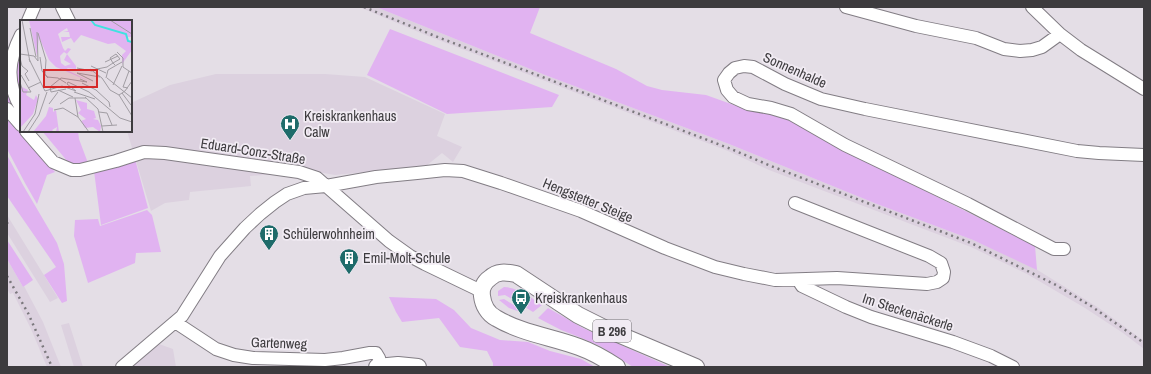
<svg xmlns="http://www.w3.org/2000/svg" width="1151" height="374" font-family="'Archivo Narrow',sans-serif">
<rect width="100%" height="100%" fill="#e4dee6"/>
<path fill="#dcd1df" d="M359 7H376L545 75 729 144 877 204 973 240 1031 266 1099 308 1144 341V349L1123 333 1085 308 1027 274 971 247 769 170 728 151 428 36Z
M216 74H325L365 77 445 114 437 136 462 147 453 162 442 153 426 166 335 175 278 165 276 174 250 176 251 186 190 192 189 200 165 203 151 211 127 131H131V103L170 85Z
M7 215 58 298 50 302 7 233Z
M7 259 23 287 24 286 43 322 61 367H47L31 329 13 293 10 294 7 289Z
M69 323 83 367H74L61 325Z
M156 343 173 349 176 367H128Z"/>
<path fill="#e1b3f1" d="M376 7H540L530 33 616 69 647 86 662 90 706 95 745 109 769 113 788 119 864 160 1035 246 1037 270 973 240 877 204 729 144 545 75Z
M390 29 559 95 552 107 447 114 367 75Z
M7 57 21 63V118L7 104Z
M7 118 55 172 47 175 37 204 25 183 7 149Z
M42 131H78L79 139 88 163 73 168Z
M7 155 23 185 57 243 64 264 67 301 62 303 44 275 56 267 7 196Z
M135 159 148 208 101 225 94 171Z
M147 210 152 215 161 252 136 253 135 263 88 283 74 236 75 220 98 219 100 226Z
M7 240 33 280 23 287 7 259Z
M504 287C519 288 530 297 542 305L533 312 505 295 498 296V291Z
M389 297 436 299 454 310 471 328 500 340 528 342 550 351 581 359 595 367H493V363L487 351 460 347 439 318 402 322 396 312Z
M504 299 522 310 520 312 509 308 499 300Z
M548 308 583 328 670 367H633L600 346 579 337 561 330 538 318Z"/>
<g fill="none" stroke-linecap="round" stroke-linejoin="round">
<defs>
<path id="minor" d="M62 7 69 21
M846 7 916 26 976 38 1004 49 1020 51 1032 50 1042 47 1060 34
M1032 7 1060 34 1081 50 1144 89
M28 21 34 7
M21 35C8 60 6 83 21 108
M7 109 21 125
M26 131 53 162 72 170H80L116 161 144 152 165 153 299 172 317 178 389 241 410 256 425 264 481 291
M1064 249H1054L968 204 845 145 791 114 771 108 748 104 733 97 727 90 724 80 729 73 735 68 744 66 753 67 785 84 821 99 865 109 1077 151 1099 153 1144 155
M798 280 802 286 846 307 871 317 953 342 991 356 1013 367
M175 322 216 349 234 355 253 358 325 360 343 358 370 353H376L379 358 381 366
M122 367 182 316 220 256 245 228 260 214 275 202 287 194 304 188 326 186 376 177 417 173 445 170 463 171 501 183 581 211 665 248 715 267 744 274 775 280 837 278 927 284 937 282 943 278 944 272 941 263 929 256 795 203"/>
<path id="major" d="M377 367 398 365 418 367
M617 367C605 359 593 352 579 347 552 337 521 333 496 318 488 314 483 305 482 296 481 289 484 282 490 278 497 271 506 272 516 274L578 315 606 329 696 367"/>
</defs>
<use href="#minor" stroke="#827d84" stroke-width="14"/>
<use href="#major" stroke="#827d84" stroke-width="18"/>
<use href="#minor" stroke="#fff" stroke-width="12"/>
<use href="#major" stroke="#fff" stroke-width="16"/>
<path stroke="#7b787d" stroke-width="2.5" stroke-dasharray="2 4" stroke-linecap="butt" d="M364 7 435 36 731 149 771 166 971 243 1056 285 1091 306 1144 343
M7 223 8 224
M7 276 28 313 52 367"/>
</g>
<defs>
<symbol id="hospital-pin" viewBox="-11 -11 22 30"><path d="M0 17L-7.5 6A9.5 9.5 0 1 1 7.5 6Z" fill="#1e6b6a" stroke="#f1ebf3"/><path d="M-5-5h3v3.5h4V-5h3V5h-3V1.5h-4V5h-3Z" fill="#fff"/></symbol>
<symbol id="building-pin" viewBox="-11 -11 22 30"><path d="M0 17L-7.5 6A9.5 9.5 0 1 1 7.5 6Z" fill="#1e6b6a" stroke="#f1ebf3"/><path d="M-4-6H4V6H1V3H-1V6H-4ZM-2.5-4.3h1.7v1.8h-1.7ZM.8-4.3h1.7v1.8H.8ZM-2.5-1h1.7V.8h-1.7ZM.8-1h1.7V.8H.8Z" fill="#fff"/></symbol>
<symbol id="bus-pin" viewBox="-11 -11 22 30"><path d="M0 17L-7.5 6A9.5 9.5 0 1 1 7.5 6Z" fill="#1e6b6a" stroke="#f1ebf3"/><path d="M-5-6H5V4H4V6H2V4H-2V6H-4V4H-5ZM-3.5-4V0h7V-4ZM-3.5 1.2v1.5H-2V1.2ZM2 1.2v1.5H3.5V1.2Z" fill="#fff"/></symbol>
</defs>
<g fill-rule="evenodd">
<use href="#hospital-pin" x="279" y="113" width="22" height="30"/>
<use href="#building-pin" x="258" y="223" width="22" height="30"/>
<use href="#building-pin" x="338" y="247" width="22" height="30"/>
<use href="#bus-pin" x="510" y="287" width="22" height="30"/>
</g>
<g text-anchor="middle" stroke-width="3.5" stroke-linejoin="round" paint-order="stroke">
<rect fill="#f1ebf3" stroke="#737074" stroke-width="1" x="593" y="320" width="38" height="22" rx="3"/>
<g font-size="13" font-weight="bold" fill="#3d3b3e">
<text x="612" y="336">B 296</text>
</g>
<g font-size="14" fill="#3d3b3e" stroke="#f1ebf3">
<text transform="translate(795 70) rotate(24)" y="5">Sonnenhalde</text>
<text transform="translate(253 151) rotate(9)" y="5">Eduard-Conz-Straße</text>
<text transform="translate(588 200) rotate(22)" y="5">Hengstetter Steige</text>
<text transform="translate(908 312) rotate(18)" y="5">Im Steckenäckerle</text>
<text transform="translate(279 343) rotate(2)" y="5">Gartenweg</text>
</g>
<g font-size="14" fill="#3d3b3e" stroke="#f1ebf3" text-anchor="start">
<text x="304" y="121">Kreiskrankenhaus<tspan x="304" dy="16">Calw</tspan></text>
<text x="283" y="239">Schülerwohnheim</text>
<text x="363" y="263">Emil-Molt-Schule</text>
<text x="535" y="303">Kreiskrankenhaus</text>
</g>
</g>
<g transform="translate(20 20)">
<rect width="112" height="112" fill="#e4dee6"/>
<path d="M9 0H90L93 4 90 0H112V17H107L108 21 112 22V30L102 44V35L106 31 95 23 88 24 61 15 54 23 51 18 42 22 41 17H50L49 12H43L48 11 47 8 42 11 38 14 43 28 45 31 48 28 51 29 47 34 44 32 40 36 41 43 45 46 51 44 44 40 47 34 56 46V49L47 48 49 51 71 62 36 47 29 40 19 17 17 36ZM0 66 8 70 6 75 14 80 16 75 18 79 13 94 0 108ZM56 80 67 83V89L74 91 76 98 73 99 78 100 81 106 80 112 73 107 65 108 61 101 66 99 58 93 61 90ZM29 87 33 88V92L36 90 39 112H36L37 107 32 110 34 112H13L26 96Z" fill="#e1b3f1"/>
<path fill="none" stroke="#41e2e0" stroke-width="2" d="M71 0 75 5 106 14 108 21 112 22"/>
<path fill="none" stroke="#a19da3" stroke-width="1" d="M2 0 10 42M90 0 112 14M10 8 16 37M18 13 26 40 25 54 28 58M97 32 103 38V47L112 53M0 34 14 36 18 41 17 12M20 37 22 51 27 57 38 58 46 63M0 38 2 46 8 51 5 54 9 61M9 39 25 71 42 66 56 71 47 64 48 62 69 72 100 98 112 102M85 42 98 36M71 46 86 53M57 48 72 51M70 49 82 58 90 70 99 75 112 96M77 49 87 47 93 43 100 39 96 34 90 38 93 43 95 45M86 58 88 50 102 42M87 58 112 78M73 61 57 53 80 57M0 62 3 72H11L1 55M62 63 76 70 89 82 90 87M93 65 102 46M8 68 21 62M108 68 103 67 109 51M46 69 31 72 30 67 41 58 67 62 60 59M38 70 53 77M54 72 75 79M102 73 111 85M99 75 105 71 112 61M65 77 78 89 83 112M55 78 58 97 69 112M29 84 38 72M40 84 49 78H66M34 90 43 88 58 97M79 92 87 93 92 105M82 106 97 105M3 112 15 94 19 74M8 112 19 95 27 72"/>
<path fill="#d62828" fill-opacity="0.15" stroke="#d62828" stroke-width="2" d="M24 50H77V67H24Z"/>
<rect width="112" height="112" fill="none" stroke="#3d3b3e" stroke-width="2"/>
</g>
<rect width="1151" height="374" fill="none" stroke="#3d3b3e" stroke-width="16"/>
</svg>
